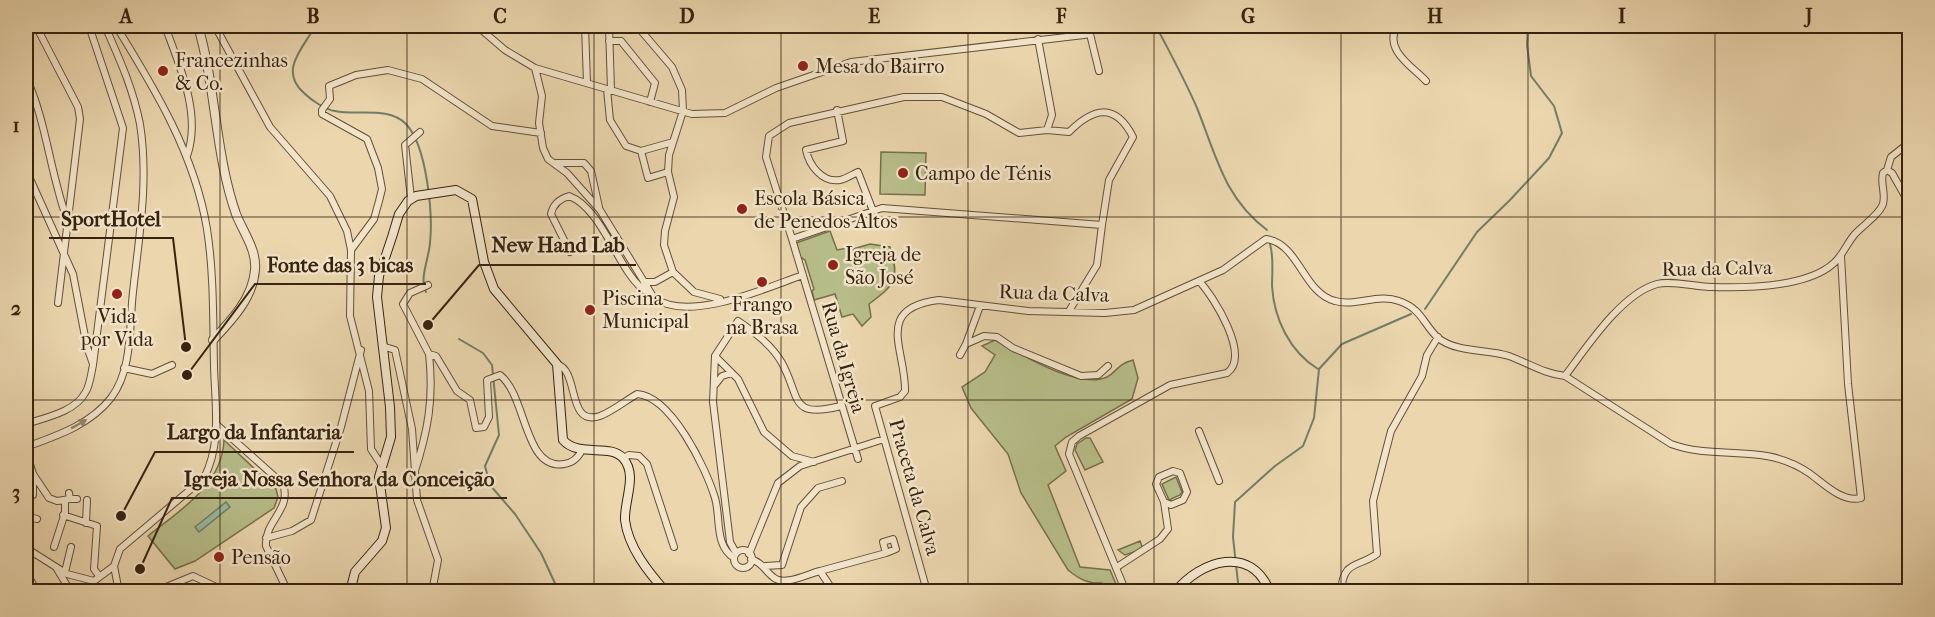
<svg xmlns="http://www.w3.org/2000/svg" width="1935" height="617" font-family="'IM FELL French Canon',serif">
<rect width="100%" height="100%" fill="#ebd6ae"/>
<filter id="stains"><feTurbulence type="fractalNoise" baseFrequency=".00333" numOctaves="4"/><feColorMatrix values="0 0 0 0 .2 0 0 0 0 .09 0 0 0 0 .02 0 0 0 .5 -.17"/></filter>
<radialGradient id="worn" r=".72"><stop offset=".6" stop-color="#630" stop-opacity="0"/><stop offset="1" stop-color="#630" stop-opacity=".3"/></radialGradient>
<path fill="#b7be8a" stroke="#76704c" stroke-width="1.5" d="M881 152 926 153 925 195 880 194Z
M830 231 837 250 852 247 853 249 870 244 890 247C900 279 895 285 869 304L871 317 862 326 853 314 842 317 835 294 814 300 812 291 814 289 805 260 800 257 796 243Z
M995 340C1021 354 1078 390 1107 377 1117 372 1117 364 1133 360L1138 378 1132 399 1066 437 1055 446 1066 471 1048 485 1080 567 1110 570 1119 591H1114L1102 583C1088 584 1079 579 1068 570L1021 493 1008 454 971 408 962 387 985 372 995 355 982 346Z
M1086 438H1090L1103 462 1085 470 1075 450 1077 444Z
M224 440 276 489 278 497 274 508 195 561 175 569 148 536C180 510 222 486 224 440Z
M1176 477 1182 492 1180 495 1169 500 1162 484Z
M1140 541 1143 549 1125 555 1118 550Z"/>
<path fill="#99baa4" stroke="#717e68" stroke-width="1.5" d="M226 502 230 507 199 532 195 527Z"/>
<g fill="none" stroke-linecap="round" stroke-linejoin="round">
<path stroke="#717e68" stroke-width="2" d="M312 26 313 30C300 51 280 72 304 93 311 100 326 110 335 111 358 116 388 106 406 124 427 146 433 214 430 243 429 258 419 279 426 292
M1156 26C1170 53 1185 80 1197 108 1216 155 1224 198 1267 230
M1270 244C1274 258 1272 272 1272 286 1274 319 1290 352 1318 369
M1425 309 1477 232 1510 200 1549 158 1562 133 1554 106 1531 76 1527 45 1528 26
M459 339 483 353 492 365 499 435 485 466 490 485 515 514 541 553 559 592
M1239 592 1233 537 1235 502 1275 466 1303 446 1314 418 1319 369 1342 344 1411 314"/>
<defs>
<path id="minor" d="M36 26 78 107 80 119 58 303
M165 26C179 65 202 114 187 156
M215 26 270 127 330 196 347 231 351 250 350 316 369 391 371 449 382 466
M477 26 505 50 535 68 692 114 725 113 776 88 851 62 1084 35 1090 34 1089 26
M585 26 587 83
M609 26 611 90
M637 26 672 67 682 90 683 111 669 155 668 172 674 197 665 231 664 245 673 272
M1397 26C1383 50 1413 67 1426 81
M1898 26H1910
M1090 34 1099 71
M1038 39 1052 115 1047 130
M609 41H621L655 83 650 102
M535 68 542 96 539 123 543 148 548 159 567 173 600 210 654 298C690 323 765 288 803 275
M26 77C47 123 50 174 68 222
M607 89 610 120 626 146 641 151 673 142
M904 97H942L986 114 1019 133 1047 130 1069 132C1093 108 1115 102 1133 137L1109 180 1102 225 882 208 792 239 766 157 769 136 789 123Z
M837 110 843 141 806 150C809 165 822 183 840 180 846 179 853 174 858 172L873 211
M641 151 648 178 668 172
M556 163H584L591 171 599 207
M26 170 73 274 87 347 93 364
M1887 170 1891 157 1910 142
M411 198 405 145 420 132
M792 239 858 459
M351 250 374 219 379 201 382 189 378 168 367 139 322 114V110L330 99 329 86 356 75 388 70 422 79 492 126 541 133
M570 252 551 214C553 204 559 199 569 196 604 209 620 277 647 292
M673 272 694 292 720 299
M644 282H655L673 272
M428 285 410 293 403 304 429 354
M980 306 966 344 984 336 997 337 1013 348 1081 376 1098 375 1108 366
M1069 311 1097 265 1102 225
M382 346 395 350 412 429 417 500 438 560 432 592
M960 355 966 344
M715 356 713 402 730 542 736 553
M557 364C580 371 566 427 600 416 613 411 625 401 637 394 671 396 706 468 715 498 721 518 714 545 734 558
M124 368 152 374 172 365
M1565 376 1671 444C1718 461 1764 442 1809 473 1823 483 1842 503 1861 498L1848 384 1841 256
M714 386 722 376 732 373
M26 424C44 418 75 412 85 393 90 386 91 374 93 365L123 128 89 26
M217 425 283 484C292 510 264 521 266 546L288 592
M1199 431 1219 481
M26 447C56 436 90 425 111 398 133 369 129 326 133 292 139 236 149 181 140 124 133 88 119 58 105 26
M26 451 33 474 49 498 57 501 70 499
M623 458 629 455 639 456 647 464 674 547
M814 462 792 456 764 432 738 379 715 356 738 321C754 332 772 345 782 363 801 398 789 419 841 406
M414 474C428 431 434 399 429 354L436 356 457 391 470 400 476 428 484 427 489 417 487 380 500 375C527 396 524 471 564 464 573 463 578 458 582 450
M69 493 70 499H77
M26 496 33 495V477
M63 515 97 526 94 569 99 576
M26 516 37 519
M86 523 87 500
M266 538 292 531 311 520 341 427 361 350
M54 547 65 513V501
M26 548 67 574 94 581
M734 559a9 9 0 1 1 18 0a9 9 0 1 1-18 0Z
M749 554 778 483 800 466 884 439
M751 559C763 563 764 570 773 577 784 587 807 574 820 571L834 592
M114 566 120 549 204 478C222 443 215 405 214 366 213 321 214 274 207 229 195 155 155 89 116 26
M114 566 119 592
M765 566 782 565 801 507 818 488 842 481
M1117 567 1160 539 1168 529 1164 502 1171 505 1183 500 1187 492 1180 473 1173 471 1159 477 1156 484 1164 502
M57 569 71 592
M820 571 886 553 896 549 893 539 883 542 886 553
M26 572 35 588
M65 572 71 547
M925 584 875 406 900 397 905 391C906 350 873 308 939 300L1028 311 1105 313 1134 310 1223 270 1266 239C1299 243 1303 293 1335 301 1356 307 1378 293 1399 301 1422 309 1423 324 1438 338 1457 353 1488 349 1509 356 1528 363 1545 374 1565 376 1587 347 1621 294 1657 284 1672 280 1696 287 1712 287 1746 288 1808 287 1834 263 1843 255 1847 243 1855 234 1863 225 1879 215 1883 204 1886 193 1880 183 1883 173L1887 170 1892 173 1910 205
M95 592 94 581 114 566
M154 592 193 576 227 592
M1095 592 1099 587 1108 588 1110 592
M1126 592 1069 454 1072 442 1079 436 1170 385 1227 373C1251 356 1214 297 1199 281
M1341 592C1343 560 1357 568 1377 554L1373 501 1391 431 1422 376 1427 355 1438 337"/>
<path id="tertiary" d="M198 26C216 87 215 154 236 214 243 232 257 250 255 270 253 298 231 321 213 340"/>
<path id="secondary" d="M26 581 36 592
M350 592 355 572 382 541 386 528 379 477 391 437 390 407 377 297 379 276 392 237 399 214 408 201 416 196 456 190 472 199 484 262 494 289 557 364 563 440C579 458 610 443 623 458 638 475 624 500 625 520 628 547 649 573 666 592
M1175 592C1201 560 1251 544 1270 592"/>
</defs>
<use href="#minor" stroke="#635037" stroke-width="8"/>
<use href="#tertiary" stroke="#635037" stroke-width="10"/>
<use href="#secondary" stroke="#36230f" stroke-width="10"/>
<use href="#minor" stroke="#f2e4ca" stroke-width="6"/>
<use href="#tertiary" stroke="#f2e4ca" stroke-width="8"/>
<use href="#secondary" stroke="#f2e4ca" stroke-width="8"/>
</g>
<defs><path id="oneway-solid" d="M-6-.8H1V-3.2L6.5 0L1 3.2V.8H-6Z" transform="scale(1.5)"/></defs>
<use fill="#94846c" href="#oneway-solid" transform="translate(79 424) rotate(-29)"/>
<path fill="none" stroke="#36230f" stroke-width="1.5" stroke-opacity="0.55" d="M220 26V592M407 26V592M594 26V592M781 26V592M968 26V592M1154 26V592M1341 26V592M1528 26V592M1715 26V592M26 217H1910M26 400H1910"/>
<g fill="#8f2418" stroke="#f2e4ca" stroke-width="2">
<circle cx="803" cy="66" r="6"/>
<circle cx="163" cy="71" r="6"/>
<circle cx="903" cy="173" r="6"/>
<circle cx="742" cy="209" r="6"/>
<circle cx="833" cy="265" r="6"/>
<circle cx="762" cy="282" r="6"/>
<circle cx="117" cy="294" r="6"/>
<circle cx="590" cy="310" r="6"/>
<circle cx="219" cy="557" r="6"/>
</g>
<g text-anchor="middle" stroke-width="5" stroke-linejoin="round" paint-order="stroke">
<g font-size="20" fill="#36230f" stroke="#f2e4ca" text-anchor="start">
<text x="175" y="67">Francezinhas<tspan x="175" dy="23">&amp; Co.</tspan></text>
<text x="815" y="73">Mesa do Bairro</text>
<text x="915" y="180">Campo de Ténis</text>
<text x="754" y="205">Escola Básica<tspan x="754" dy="23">de Penedos Altos</tspan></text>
<text x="845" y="261">Igreja de<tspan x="845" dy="23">São José</tspan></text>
<text x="602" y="305">Piscina<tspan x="602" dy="23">Municipal</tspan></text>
<text x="762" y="311" text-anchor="middle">Frango<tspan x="762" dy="23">na Brasa</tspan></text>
<text x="117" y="323" text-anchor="middle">Vida<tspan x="117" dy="23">por Vida</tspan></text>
<text x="231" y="564">Pensão</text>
</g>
<g font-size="20" fill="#36230f" stroke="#f2e4ca">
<text transform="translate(1717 268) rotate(-1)" y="7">Rua da Calva</text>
<text transform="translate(1054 293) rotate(2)" y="7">Rua da Calva</text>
<text transform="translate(844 357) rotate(74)" y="7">Rua da Igreja</text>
<text transform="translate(915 487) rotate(74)" y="7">Praceta da Calva</text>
</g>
</g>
<path fill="none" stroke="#36230f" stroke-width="2" d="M186 347L173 238H49M428 325L479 265H636M187 375L255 284H426M121 516L155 452H354M140 569L172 498H507"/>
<g fill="#36230f" stroke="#f2e4ca" stroke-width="2">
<circle cx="186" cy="347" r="6"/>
<circle cx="428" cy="325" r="6"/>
<circle cx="187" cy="375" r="6"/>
<circle cx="121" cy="516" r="6"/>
<circle cx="140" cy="569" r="6"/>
</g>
<g font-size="21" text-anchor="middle" font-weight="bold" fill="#36230f" stroke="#f2e4ca" stroke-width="5" stroke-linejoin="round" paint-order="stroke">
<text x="111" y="226">SportHotel</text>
<text x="558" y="252">New Hand Lab</text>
<text x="340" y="272">Fonte das 3 bicas</text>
<text x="254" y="439">Largo da Infantaria</text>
<text x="339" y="486">Igreja Nossa Senhora da Conceição</text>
</g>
<rect width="1935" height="617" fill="none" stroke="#ebd6ae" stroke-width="66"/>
<rect x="33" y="33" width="1869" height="551" fill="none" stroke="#36230f" stroke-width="2"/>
<g font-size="20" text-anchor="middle" font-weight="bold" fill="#36230f">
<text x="126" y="23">A</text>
<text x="313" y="23">B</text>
<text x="500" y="23">C</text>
<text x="687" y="23">D</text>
<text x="874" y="23">E</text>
<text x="1061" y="23">F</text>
<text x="1248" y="23">G</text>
<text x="1435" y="23">H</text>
<text x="1622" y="23">I</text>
<text x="1809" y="23">J</text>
<text x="16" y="132">1</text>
<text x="16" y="315">2</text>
<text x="16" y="499">3</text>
</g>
<rect width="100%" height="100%" filter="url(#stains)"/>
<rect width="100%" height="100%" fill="url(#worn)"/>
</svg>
